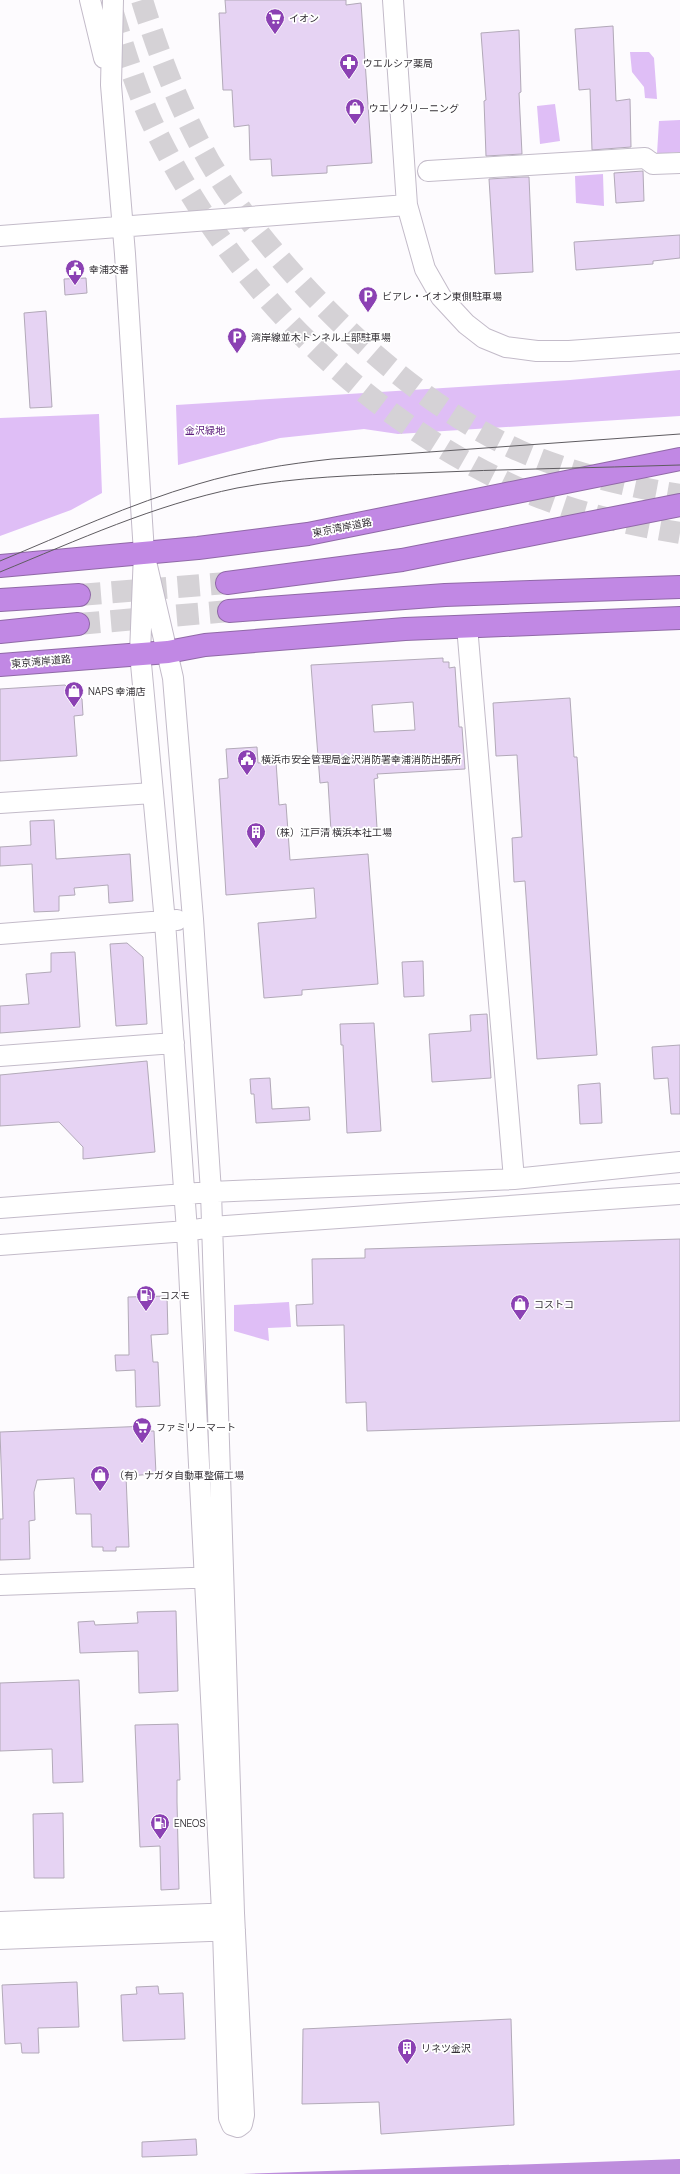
<svg xmlns="http://www.w3.org/2000/svg" width="680" height="2174" font-family="Manrope,'Noto Sans JP',sans-serif">
<rect width="100%" height="100%" fill="#fdfbfe"/>
<path fill="#dfbef6" d="M630 52H649L654 58 657 99 645 98 644 87 632 72Z
M555 104 560 141 540 144 537 106Z
M680 120V152L657 154 659 121Z
M603 174 604 206 576 203 575 176Z
M680 370V416L398 434 364 429 280 438 178 465 176 405 570 380Z
M99 414 102 493 71 510 0 536V418Z
M289 1302 291 1327 268 1328 269 1341 234 1331V1305Z"/>
<path fill="#be8edd" d="M680 2159V2174H243Z"/>
<path fill="#e6d3f3" stroke="#b2a9b8" fill-rule="evenodd" d="M225 0H346V5L361 3 372 163 327 166V173L272 176 271 159 250 160 249 125 234 127 232 90H223L219 13H226Z
M613 26 616 101 630 99 631 147 592 150 590 89 579 90 575 29Z
M519 30 521 92 519 93 522 154 486 156 484 101 486 100 481 33Z
M643 171 644 201 616 203 614 173Z
M523 177H529L533 272 495 274 489 179Z
M680 235V258L653 261V264L576 270 574 242Z
M86 278 87 293 65 295 64 279Z
M46 311 52 407 30 408 24 313Z
M443 658V662H449V668L455 667 459 727H462L465 769 377 774 378 778 374 779 377 828 331 831 328 782 320 783 311 665ZM413 702 415 730 374 732 372 705Z
M65 685 82 699 83 715 74 716 77 756 0 761V689Z
M570 698 574 757H577L597 1055 537 1059 525 881 514 882 512 838 522 837 517 755 496 756 493 703Z
M257 747 258 763 276 762 279 805 286 804 290 860 368 854 378 984 302 990V995L264 998 258 923 316 918 314 888 226 895 219 779 228 778 226 749Z
M54 820 56 859 130 854 133 901 109 903 108 885 74 888 75 895 59 896V911L34 912 32 864 0 866V847L31 845 30 821Z
M127 943 143 957 147 1024 116 1026 110 944Z
M75 952 80 1027 0 1033V1006L29 1004 26 974 51 972V953Z
M423 961 424 996 404 997 402 962Z
M487 1014 491 1078 432 1082 429 1034 471 1031 470 1015Z
M374 1023 381 1131 347 1133 343 1045H341L340 1024Z
M680 1045V1114H671L668 1078 654 1079 652 1047Z
M147 1061 155 1152 83 1159V1147L59 1122 0 1126V1075Z
M270 1078 272 1109 309 1107 310 1120 256 1123 254 1094H251L250 1079Z
M600 1083 602 1123 580 1124 578 1085Z
M680 1239V1421L367 1431 366 1402 346 1403 344 1325 297 1326 296 1305 313 1304 312 1259 365 1258V1249Z
M167 1296 168 1334 151 1335 153 1362H158L160 1406 136 1407 135 1370 116 1371 115 1355H129L128 1297Z
M148 1426V1431H154L156 1474 126 1476 129 1547H116V1551H103V1547H92L91 1514H76L74 1478 37 1480 34 1492 35 1520 29 1521 30 1559 0 1560V1519H3L0 1432Z
M176 1611 178 1691 139 1693 138 1651 80 1653 78 1622 94 1621 95 1625 138 1623 137 1612Z
M79 1680 83 1782 53 1783 52 1749 0 1751V1683Z
M178 1724 180 1780H177V1802L179 1889 161 1890 160 1846 140 1847 135 1725Z
M63 1813 64 1878H34L33 1814Z
M77 1982 79 2027 38 2028 39 2053H22L21 2043 5 2044 2 1985Z
M158 1986 159 1994 183 1993 185 2039 123 2041 121 1995 137 1994 136 1987Z
M511 2019 514 2125 381 2134 379 2102 302 2104 303 2029Z
M196 2139 197 2155 142 2157V2142Z"/>
<g fill="none" stroke-linecap="round" stroke-linejoin="round">
<path stroke="#d5d2d6" stroke-width="22" stroke-dasharray="22 11" stroke-linecap="butt" d="M142 0C159 56 180 110 209 161 273 269 404 400 520 451 571 473 625 486 680 495
M113 13C126 55 139 99 160 139 237 293 375 428 534 495 581 514 631 525 680 533
M79 595 227 583
M78 624 229 611"/>
<defs>
<path id="minor" d="M90 0 104 58
M113 0 111 85 125 254 144 553 140 653 165 922 187 1231 223 1931 229 2118 232 2125 238 2127 242 2124 244 2115 234 1913 211 1192 193 919 173 678 144 553
M393 0 407 205 425 269 441 297 466 324 484 338 506 347 537 351H569L680 343
M428 171 645 158 653 164 680 163
M0 236 407 205
M467 626 514 1179
M0 803 153 793
M0 934 177 920
M0 1056 174 1043
M0 1208 211 1192 514 1179 680 1162
M0 1245 187 1231 212 1227 680 1194
M0 1585 218 1577
M0 1922 234 1913
M0 1939 235 1930"/>
<path id="highway" d="M0 566 198 548 308 534 680 459
M227 583 402 560 680 505
M0 600 79 595
M229 611 445 595 680 587
M0 632 78 624
M0 665 168 652 205 645 405 629 680 618"/>
</defs>
<use href="#minor" stroke="#c3bbc9" stroke-width="22"/>
<use href="#highway" stroke="#9069a7" stroke-width="24"/>
<use href="#minor" stroke="#fff" stroke-width="20"/>
<use href="#highway" stroke="#c188e4" stroke-width="22"/>
<path stroke="#5f5c61" stroke-width="1" d="M0 561C65 534 130 504 198 484 241 471 287 464 332 459L680 434
M0 572C78 540 154 505 237 488 296 477 358 475 418 473 505 469 593 468 680 465"/>
</g>
<defs>
<symbol id="supermarket-pin" viewBox="-11 -11 22 30"><path d="M0 17L-7.5 6A9.5 9.5 0 1 1 7.5 6Z" fill="#8b41b3" stroke="#fff"/><path d="M-6-5.5h2.5l.6 2H6L4.5 2H-2.5L-4.4-4H-6ZM-1.5 3.2a1.3 1.3 0 1 0 .1 0ZM3 3.2a1.3 1.3 0 1 0 .1 0Z" fill="#fff"/></symbol>
<symbol id="pharmacy-pin" viewBox="-11 -11 22 30"><path d="M0 17L-7.5 6A9.5 9.5 0 1 1 7.5 6Z" fill="#8b41b3" stroke="#fff"/><path d="M-2-6h4v4h4v4h-4v4h-4v-4h-4v-4h4Z" fill="#fff"/></symbol>
<symbol id="shop-pin" viewBox="-11 -11 22 30"><path d="M0 17L-7.5 6A9.5 9.5 0 1 1 7.5 6Z" fill="#8b41b3" stroke="#fff"/><path d="M-5-2.5h2.3a2.7 3.5 0 0 1 5.4 0H5L5.5 6h-11ZM-1.5-2.5h3a1.5 2.3 0 0 0-3 0Z" fill="#fff"/></symbol>
<symbol id="civic-pin" viewBox="-11 -11 22 30"><path d="M0 17L-7.5 6A9.5 9.5 0 1 1 7.5 6Z" fill="#8b41b3" stroke="#fff"/><path d="M-.6-6.5H3V-4.5H.6V-3L4-1V1h2V6H-6V1h2V-1L-.6-3ZM-1.2 2.5V6h2.4V2.5Z" fill="#fff"/></symbol>
<symbol id="parking-pin" viewBox="-11 -11 22 30"><path d="M0 17L-7.5 6A9.5 9.5 0 1 1 7.5 6Z" fill="#8b41b3" stroke="#fff"/><path d="M-3.5-5.5H1a3.5 3.5 0 0 1 0 7H-1V5.5H-3.5ZM-1-3.4V-.6H.8a1.4 1.4 0 0 0 0-2.8Z" fill="#fff"/></symbol>
<symbol id="building-pin" viewBox="-11 -11 22 30"><path d="M0 17L-7.5 6A9.5 9.5 0 1 1 7.5 6Z" fill="#8b41b3" stroke="#fff"/><path d="M-4-6H4V6H1V3H-1V6H-4ZM-2.5-4.3h1.7v1.8h-1.7ZM.8-4.3h1.7v1.8H.8ZM-2.5-1h1.7V.8h-1.7ZM.8-1h1.7V.8H.8Z" fill="#fff"/></symbol>
<symbol id="fuel-pin" viewBox="-11 -11 22 30"><path d="M0 17L-7.5 6A9.5 9.5 0 1 1 7.5 6Z" fill="#8b41b3" stroke="#fff"/><path d="M-5.5-6h7V0h2V4h1.3V-2.5L3-4.5l.8-.8L6-3V5H2.5V1h-1V6h-7ZM-4.2-4.7v3.2H.2V-4.7Z" fill="#fff"/></symbol>
</defs>
<g fill-rule="evenodd">
<use href="#supermarket-pin" x="264" y="7" width="22" height="30"/>
<use href="#pharmacy-pin" x="338" y="52" width="22" height="30"/>
<use href="#shop-pin" x="344" y="97" width="22" height="30"/>
<use href="#civic-pin" x="64" y="258" width="22" height="30"/>
<use href="#parking-pin" x="357" y="285" width="22" height="30"/>
<use href="#parking-pin" x="226" y="326" width="22" height="30"/>
<use href="#shop-pin" x="63" y="680" width="22" height="30"/>
<use href="#civic-pin" x="236" y="748" width="22" height="30"/>
<use href="#building-pin" x="245" y="821" width="22" height="30"/>
<use href="#fuel-pin" x="135" y="1284" width="22" height="30"/>
<use href="#shop-pin" x="509" y="1293" width="22" height="30"/>
<use href="#supermarket-pin" x="131" y="1416" width="22" height="30"/>
<use href="#shop-pin" x="89" y="1464" width="22" height="30"/>
<use href="#fuel-pin" x="149" y="1812" width="22" height="30"/>
<use href="#building-pin" x="396" y="2037" width="22" height="30"/>
</g>
<g text-anchor="middle" stroke-width="3.5" stroke-linejoin="round" paint-order="stroke">
<g font-size="10" fill="#343036" stroke="#fff" text-anchor="start">
<text x="289" y="22">イオン</text>
<text x="363" y="67">ウエルシア薬局</text>
<text x="369" y="112">ウエノクリーニング</text>
<text x="89" y="273">幸浦交番</text>
<text x="382" y="300">ビアレ・イオン東側駐車場</text>
<text x="251" y="341">湾岸線並木トンネル上部駐車場</text>
<text x="88" y="695">NAPS 幸浦店</text>
<text x="261" y="763">横浜市安全管理局金沢消防署幸浦消防出張所</text>
<text x="270" y="836">（株）江戸清 横浜本社工場</text>
<text x="160" y="1299">コスモ</text>
<text x="534" y="1308">コストコ</text>
<text x="156" y="1431">ファミリーマート</text>
<text x="114" y="1479">（有）ナガタ自動車整備工場</text>
<text x="174" y="1827">ENEOS</text>
<text x="421" y="2052">リネツ金沢</text>
</g>
<g font-size="10" fill="#5e207d" stroke="#fff">
<text x="205" y="434">金沢緑地</text>
</g>
<g font-size="10" fill="#343036" stroke="#fff">
<text transform="translate(342 527) rotate(-11)" y="4">東京湾岸道路</text>
<text transform="translate(41 661) rotate(-5)" y="4">東京湾岸道路</text>
</g>
</g>
</svg>
